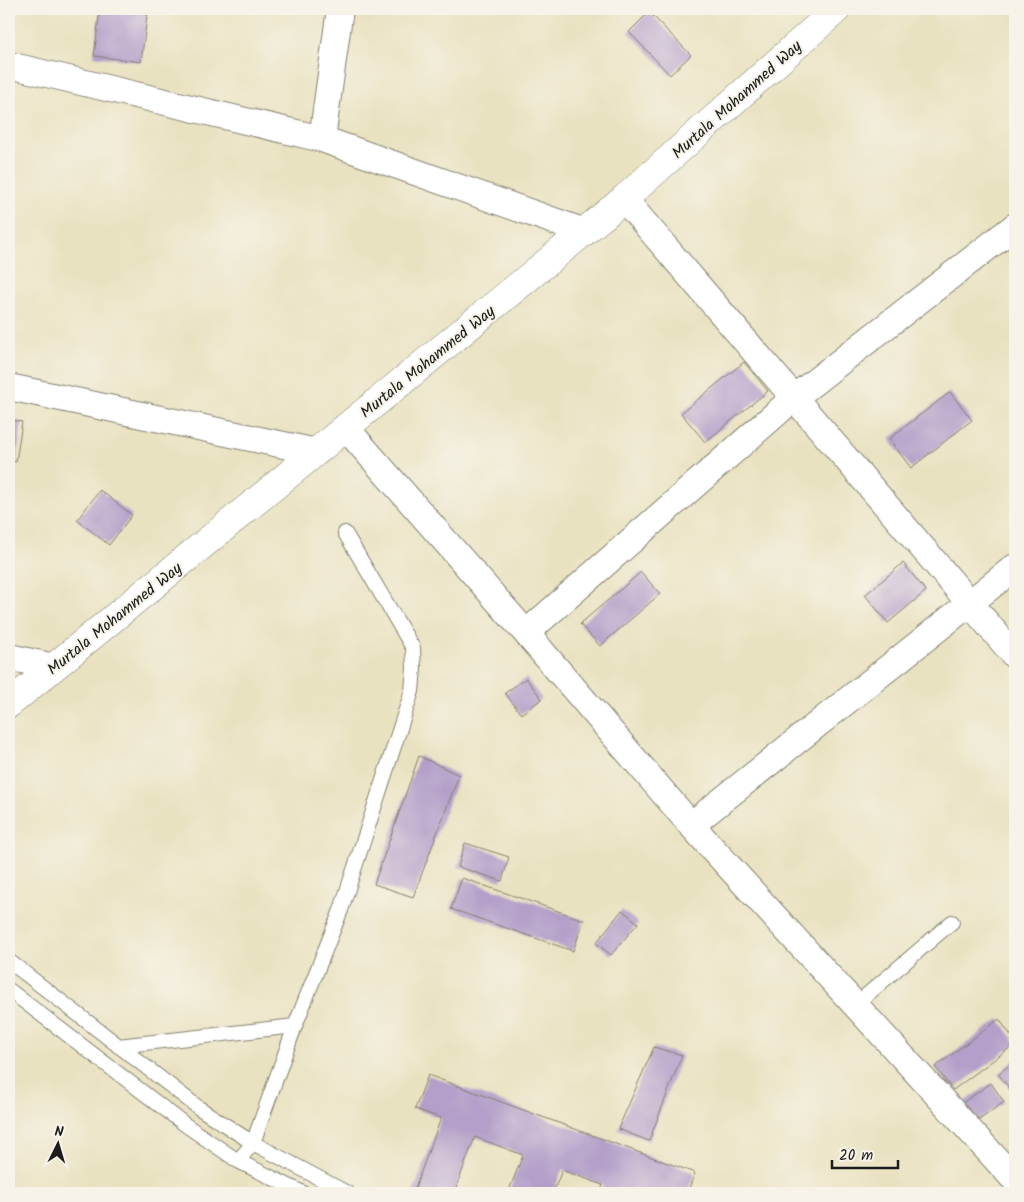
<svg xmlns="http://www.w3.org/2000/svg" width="1024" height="1202" font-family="Kalam,sans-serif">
<rect width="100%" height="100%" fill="#f7f3e8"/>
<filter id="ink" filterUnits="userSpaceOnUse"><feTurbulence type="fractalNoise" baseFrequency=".02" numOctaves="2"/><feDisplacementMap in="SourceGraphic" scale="10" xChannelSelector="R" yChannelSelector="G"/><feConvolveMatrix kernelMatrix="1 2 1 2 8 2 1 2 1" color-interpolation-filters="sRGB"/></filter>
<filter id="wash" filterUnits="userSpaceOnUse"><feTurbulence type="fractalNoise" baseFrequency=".0096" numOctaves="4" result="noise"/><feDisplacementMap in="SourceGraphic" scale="20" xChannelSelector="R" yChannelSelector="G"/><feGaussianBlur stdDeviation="1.12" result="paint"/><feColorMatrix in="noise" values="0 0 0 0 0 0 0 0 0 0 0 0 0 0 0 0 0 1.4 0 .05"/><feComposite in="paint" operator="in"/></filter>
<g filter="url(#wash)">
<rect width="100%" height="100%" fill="#e9e2c1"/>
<g id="blocks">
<path fill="#b39fc9" d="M100 9H148L141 62 94 56Z
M649 12 691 55 670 75 629 32Z
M744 362 768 391 705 442 681 413Z
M950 392 972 420 911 468 889 439Z
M9 419 22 422 16 462 9 460Z
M100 490 132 515 109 545 77 520Z
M903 563 926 591 888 623 865 595Z
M641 572 660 594 600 646 580 624Z
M526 678 542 699 521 714 505 693Z
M419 756 459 775 413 897 374 884Z
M465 843 509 857 502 881 458 867Z
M462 878 584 920 573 951 451 909Z
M622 910 638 923 611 955 596 943Z
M999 1019 1015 1041V1044L953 1090 935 1067Z
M654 1047 682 1055 649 1141 618 1129Z
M1015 1060V1095L998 1074Z
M428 1075 695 1173 687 1193H600L603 1185 562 1170 553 1193H508L523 1155 475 1137 454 1193H413L441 1118 415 1109Z
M991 1083 1004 1102 972 1125 958 1106Z"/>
</g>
</g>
<g filter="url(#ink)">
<use href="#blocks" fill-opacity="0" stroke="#827f6e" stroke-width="1"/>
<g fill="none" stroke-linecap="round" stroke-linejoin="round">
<defs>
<path id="lane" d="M9 961 199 1108 253 1143 347 1193
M9 990 187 1126 238 1161 303 1193
M855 1005 952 922
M118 1046 295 1026
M238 1161 253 1143 295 1026 341 910 412 691 414 668 413 648 345 533"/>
<path id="street" d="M9 65 322 139 585 232
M322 139 340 9
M624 199 1015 656
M9 387 317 452
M346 428 526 633 691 825 1015 1180
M526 633 795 397 1015 226
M9 657 54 667
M691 825 1015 567"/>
<path id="secondary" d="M9 704 624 199 837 9"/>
</defs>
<use href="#lane" stroke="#827f6e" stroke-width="16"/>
<use href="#street" stroke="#827f6e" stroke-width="28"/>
<use href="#secondary" stroke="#827f6e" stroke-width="29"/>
<use href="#lane" stroke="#fff" stroke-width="14"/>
<use href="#street" stroke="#fff" stroke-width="26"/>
<use href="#secondary" stroke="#fff" stroke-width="28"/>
</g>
</g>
<g text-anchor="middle" stroke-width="4" stroke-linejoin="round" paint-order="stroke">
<g font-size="16" fill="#1c1c1c" stroke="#f7f3e8">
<text transform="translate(736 99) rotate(-42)" y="6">Murtala Mohammed Way</text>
<text transform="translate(427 361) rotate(-39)" y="6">Murtala Mohammed Way</text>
<text transform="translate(114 618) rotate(-39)" y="6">Murtala Mohammed Way</text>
</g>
</g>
<rect width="1024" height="1202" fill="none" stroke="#f7f3e8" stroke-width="30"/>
<g transform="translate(58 1144) rotate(5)" stroke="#f7f3e8" stroke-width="4" paint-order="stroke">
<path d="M0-4L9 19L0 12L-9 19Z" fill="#1c1c1c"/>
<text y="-8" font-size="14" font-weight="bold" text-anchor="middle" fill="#1c1c1c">N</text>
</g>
<path d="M832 1160v8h66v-8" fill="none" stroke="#1c1c1c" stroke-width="2.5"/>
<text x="839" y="1160" font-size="15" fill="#1c1c1c" stroke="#f7f3e8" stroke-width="4" paint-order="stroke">20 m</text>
</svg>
